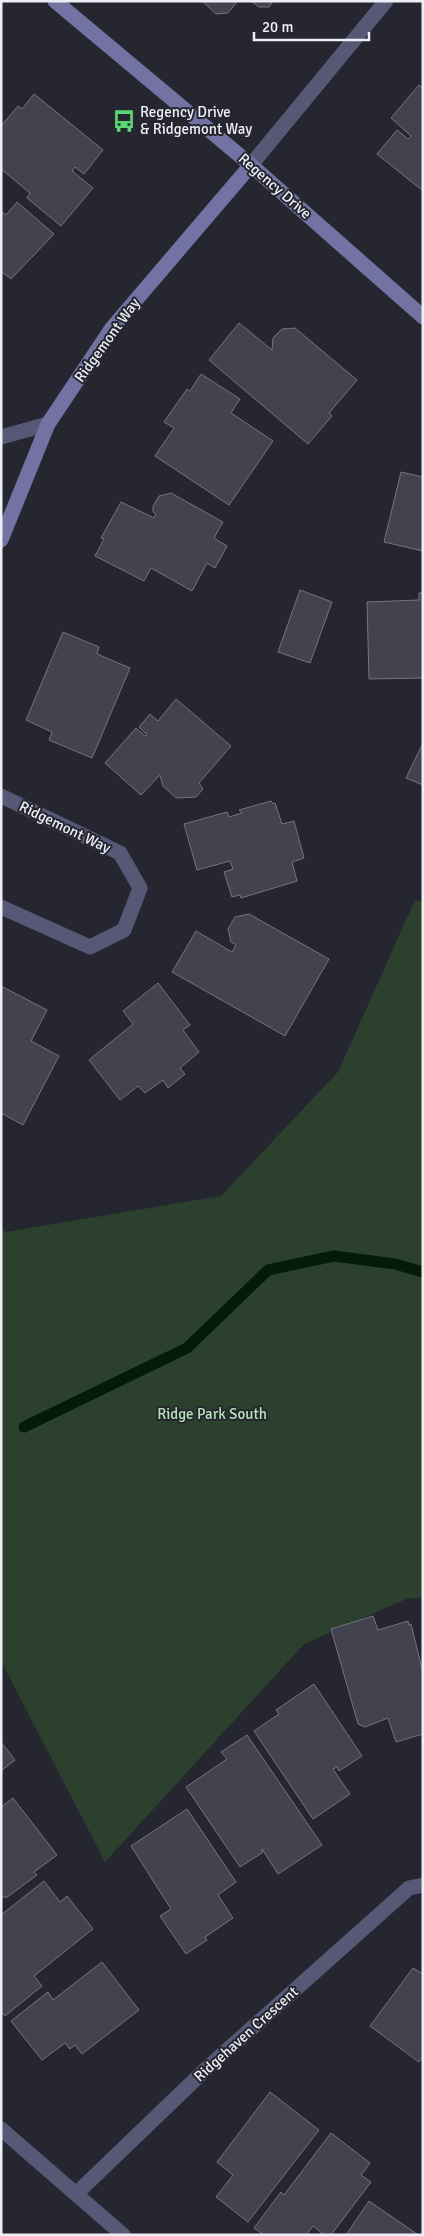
<svg xmlns="http://www.w3.org/2000/svg" width="424" height="2236" font-family="Signika,sans-serif">
<rect width="100%" height="100%" fill="#262631"/>
<path fill="#2b412d" d="M415 900 423 902V1597L406 1599 304 1644 105 1862 1 1661V1229L6 1232 221 1196 338 1072Z"/>
<g fill="none" stroke-linecap="round" stroke-linejoin="round">
<path stroke="#041c07" stroke-width="11" d="M24 1427 187 1348 268 1270 334 1256 395 1264 423 1272"/>
</g>
<path fill="#42434f" stroke="#747482" d="M202 1H236V3L228 13 216 14Z
M251 1H273L269 7H259Z
M419 85 423 88V191L377 154 397 130 408 139 411 136 391 118Z
M34 94 103 150 84 174 75 167 72 171 93 188 61 226 27 198 30 193 1 169V126L18 106 22 109Z
M17 202 54 234 11 279 1 271V211L6 215Z
M239 323 272 350 273 338 282 329 295 328 357 380 329 413 332 416 308 444 209 360Z
M201 374 240 399 231 413 273 441 229 505 155 456 174 428 164 422 187 389 190 391Z
M401 472 423 477V551L384 542Z
M171 493 223 522 214 538 227 546 215 568 207 563 192 591 151 568 144 581 95 556 104 539 101 538 121 502 154 518 156 514 153 512V506L159 496Z
M300 590 332 602 310 663 278 652Z
M419 593H423V678L369 679 367 602 419 600Z
M63 632 99 647 97 654 130 668 92 758 49 740 52 732 26 720Z
M176 699 231 746 199 783 203 789 196 797 176 798 163 786 160 775 141 795 105 763 136 728 145 736 147 735 139 727 150 714 158 721Z
M423 743V785L406 778Z
M271 801 273 804 275 803 282 824 294 821 304 858 292 862 297 881 241 898 240 895 232 897 224 872 233 869 230 861 197 870 184 824 227 812 229 817 242 813 239 810Z
M249 914 329 959 285 1036 172 972 196 931 232 952 236 945 231 942 228 929 235 917Z
M158 983 190 1025 183 1030 199 1052 180 1068 185 1074 168 1088 163 1080 145 1093 138 1086 120 1100 89 1060 133 1024 123 1011Z
M1 986 47 1010 31 1041 59 1056 23 1125 1 1113Z
M373 1616 378 1630 408 1621 409 1625 411 1624 423 1673V1734L396 1742 388 1718 365 1727 358 1724 331 1629Z
M314 1684 362 1756 339 1771 337 1767 333 1769 350 1794 313 1819 254 1731 279 1714 276 1710Z
M247 1735 322 1845 278 1874 262 1849V1853L240 1867 186 1787 227 1759 221 1752Z
M1 1742 15 1760 1 1771Z
M13 1798 57 1855 34 1872 37 1875 6 1898 5 1896 1 1899V1807Z
M187 1809 236 1882 218 1895 233 1918 205 1937 207 1940 186 1954 160 1916 171 1909 131 1846Z
M44 1881 60 1902 67 1896 93 1929 34 1976 42 1986 5 2016 1 2011V1915Z
M102 1962 139 2010 82 2054 75 2045 70 2049 65 2043 42 2060 11 2021 48 1992 53 2000Z
M413 1968 423 1974V2056L419 2062 370 2026Z
M270 2092 319 2130 248 2222 216 2197 233 2175 217 2162Z
M331 2133 370 2163 361 2175 371 2182 331 2235H324L313 2226 306 2235H264L254 2228 281 2192 284 2195Z
M369 2201 417 2234 416 2235H346Z"/>
<g fill="none" stroke-linecap="round" stroke-linejoin="round">
<path stroke="#575776" stroke-width="15" d="M251 165 386 1
M1 437 48 424
M1 796 120 853 140 888 124 930 90 947 1 907
M1 2129 123 2235
M77 2193 206 2069 409 1888 423 1885"/>
<path stroke="#7272a3" stroke-width="15" d="M55 1 251 165 423 317
M1 540 48 424 112 328 251 165"/>
</g>
<defs>
<symbol id="bus-bare" viewBox="-9 -9 18 18"><path d="M-5-6H5V4H4V6H2V4H-2V6H-4V4H-5ZM-3.5-4V0h7V-4ZM-3.5 1.2v1.5H-2V1.2ZM2 1.2v1.5H3.5V1.2Z" fill="#5ad56f" stroke="#262631" stroke-width="2.5" paint-order="stroke"/></symbol>
</defs>
<g fill-rule="evenodd">
<use href="#bus-bare" x="108" y="105" width="32" height="32"/>
</g>
<g text-anchor="middle" stroke-width="4" stroke-linejoin="round" paint-order="stroke">
<g font-size="15" fill="#eeeef6" stroke="#262631" text-anchor="start">
<text x="140" y="117">Regency Drive<tspan x="140" dy="17">&amp; Ridgemont Way</tspan></text>
</g>
<g font-size="15" fill="#eeeef6" stroke="#262631">
<text transform="translate(275 186) rotate(41)" y="5">Regency Drive</text>
<text transform="translate(107 340) rotate(-54)" y="5">Ridgemont Way</text>
<text transform="translate(65 827) rotate(26)" y="5">Ridgemont Way</text>
<text transform="translate(246 2034) rotate(-42)" y="5">Ridgehaven Crescent</text>
</g>
<g font-size="15" fill="#b4e5b8" stroke="#262631">
<text x="212" y="1419">Ridge Park South</text>
</g>
</g>
<rect width="424" height="2236" fill="none" stroke="#eeeef6" stroke-width="5"/>
<path d="M254 32v8h115v-8" fill="none" stroke="#eeeef6" stroke-width="2.5"/>
<text x="262" y="32" font-size="15" fill="#eeeef6" stroke="#262631" stroke-width="4" paint-order="stroke">20 m</text>
</svg>
